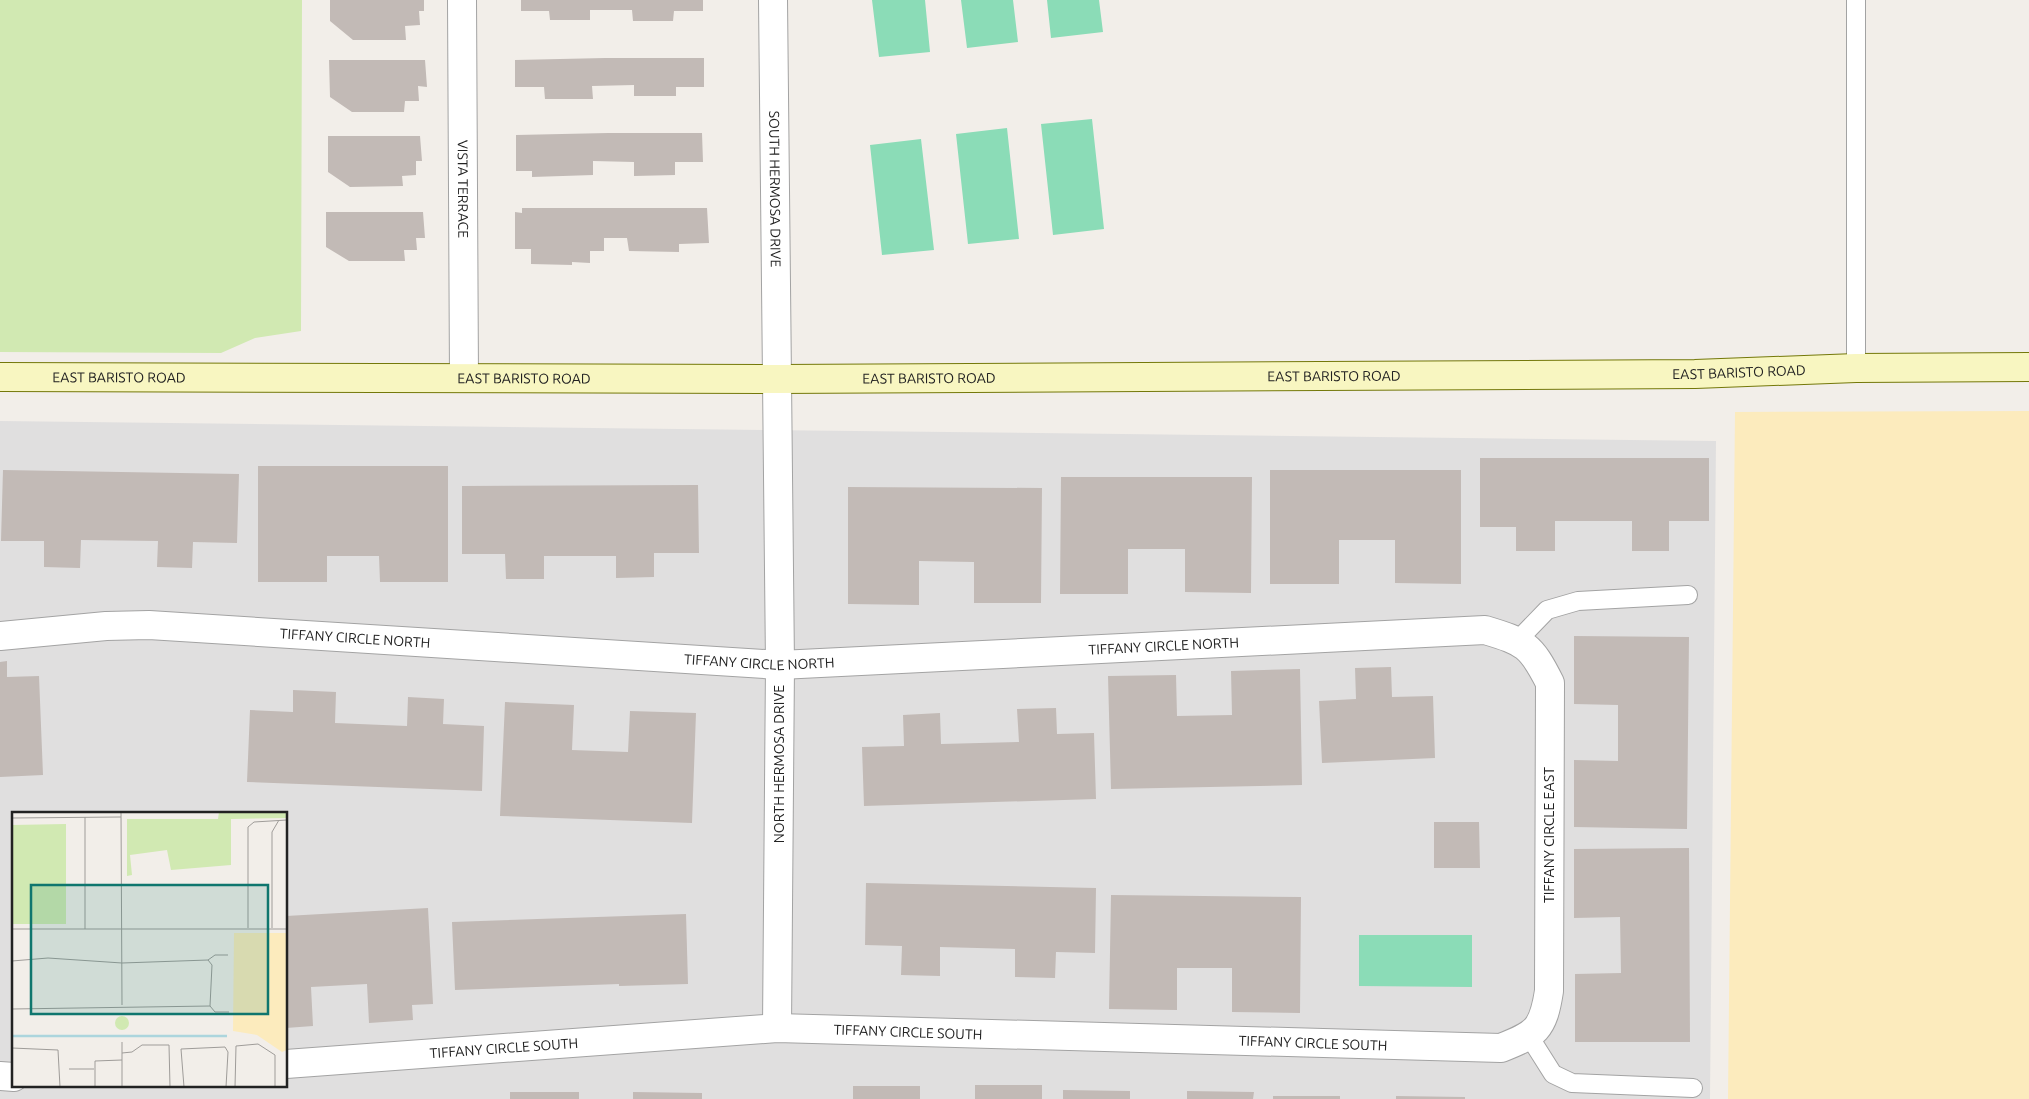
<svg xmlns="http://www.w3.org/2000/svg" width="2029" height="1099" font-family="Ubuntu,sans-serif">
<rect width="100%" height="100%" fill="#f2eee9"/>
<path fill="#e0dfdf" fill-rule="evenodd" d="M0 421 1716 441 1710 1099H0ZM14 813H286V1085H14Z"/>
<path fill="#d1e9b2" d="M0 0H302L301 331 255 338 221 353 0 352Z"/>
<path fill="#fcebbd" d="M2029 411V1099H1728L1735 412Z"/>
<path fill="#8bdcb7" d="M872 0H925L930 52 879 57Z
M961 0H1013L1018 42 967 48Z
M1047 0H1099L1103 32 1051 38Z
M1092 119 1104 229 1053 235 1041 124Z
M1007 128 1019 239 968 244 956 134Z
M921 139 934 250 882 255 870 145Z
M1359 935H1472V987L1359 986Z"/>
<path fill="#c2bab6" d="M330 0H424V11H419L420 25 405 26 406 40H353L330 21Z
M521 0H703V11H674L673 21H633L632 10H590V20H550L549 11H521Z
M605 58H704V87H676V96H634V85L592 86 593 99H545L544 87H515V60Z
M329 60H425L427 87 418 86 419 101H405L404 112H352L330 97Z
M608 133H702L703 162H675V175L634 176V162L593 161V175L532 177V171H516V135Z
M328 136H420L422 161H416V175L402 176 403 186 350 187 328 172Z
M522 208H707L709 243 679 244V252L629 251 627 238H604V251H590V263L572 262V265L531 264V249H515V212L522 213Z
M326 212H423L425 238H416L417 250H404L405 261H349L326 247Z
M1480 458H1709V521H1669V551H1632V521H1555V551H1516V527H1480Z
M258 466H448V582H380L379 556H327V582H258Z
M3 470 239 474 237 543 193 542 192 568 157 567 158 541 81 540 80 568 44 567V541H1Z
M1270 470H1461V584L1395 583V540H1339V584H1270Z
M1061 477H1252L1251 593 1185 592V549H1128V594H1060Z
M698 485 699 553H654V577L616 578V556H544V579H506L505 554H462V486Z
M848 487 1042 488 1041 603H974V562L919 561V605L848 604Z
M1574 636 1689 637 1687 829 1574 827V760L1618 761V705L1574 704Z
M7 661V677L39 676 43 775 0 777V662Z
M1391 667 1392 697 1433 696 1435 758 1322 763 1319 701 1356 699 1355 668Z
M1300 669 1302 785 1111 789 1108 676 1176 675 1177 716 1232 715 1231 671Z
M293 690 336 692 335 723 407 726 408 697 444 699 443 724 484 726 482 791 247 782 250 710 293 712Z
M505 702 574 705 572 750 628 752 630 711 696 713 692 823 500 816Z
M1056 708 1057 734 1094 733 1096 799 864 806 862 747 904 746 903 715 940 713 941 744 1019 742 1017 709Z
M1434 822H1479L1480 868H1434Z
M1689 848 1690 1042H1575V974L1621 973 1620 917 1574 918V849Z
M866 883 1096 888 1095 953 1056 952 1055 978 1015 977V949L940 947V976L901 975 902 946 865 945Z
M1111 895 1301 897 1300 1013 1232 1012V968H1177V1010L1109 1009Z
M428 908 433 1004 412 1005 413 1020 369 1023 367 984 311 987 313 1026 286 1028V916Z
M686 914 688 984 619 986V984L455 990 452 922Z
M975 1085H1042V1099H975Z
M853 1086H920V1099H853Z
M1063 1090 1130 1091V1099H1063Z
M1187 1091 1254 1092 1253 1099H1187Z
M510 1092H579V1099H510Z
M633 1092 702 1093V1099H633Z
M1273 1096H1340V1099H1273Z
M1396 1096 1465 1097V1099H1396Z"/>
<g fill="none" stroke-linecap="round" stroke-linejoin="round">
<defs>
<path id="lane" d="M1856 0V368
M1518 640 1547 610 1578 601 1688 595
M1529 1036 1553 1074 1572 1083 1693 1088"/>
<g id="street">
<path id="s1" d="M462 0 464 378"/>
<path id="s2" d="M773 0 780 665 777 1028"/>
<path id="s3" d="M0 636 106 626 149 625 780 665 1485 630C1525 642 1531 645 1550 683L1549 991C1543 1030 1536 1034 1501 1048L777 1028 286 1064"/>
<path d="M0 1076 14 1077"/>
</g>
<g id="secondary">
<path id="s4" d="M0 377 778 379 1695 374 1856 368 2029 367"/>
</g>
</defs>
<use href="#lane" stroke="#a3a3a3" stroke-width="20"/>
<use href="#street" stroke="#a3a3a3" stroke-width="30"/>
<use href="#secondary" stroke="#74780a" stroke-width="30"/>
<use href="#lane" stroke="#fff" stroke-width="18"/>
<use href="#street" stroke="#fff" stroke-width="28"/>
<use href="#secondary" stroke="#f8f6c1" stroke-width="28"/>
</g>
<g text-anchor="middle" stroke-width="4" stroke-linejoin="round" paint-order="stroke">
<g font-size="14" fill="#222" stroke="#fff">
<text dy="5" stroke="none"><textPath href="#s1" startOffset="189">VISTA TERRACE</textPath></text>
<text dy="5" stroke="none"><textPath href="#s2" startOffset="189">SOUTH HERMOSA DRIVE</textPath></text>
<text dy="5" stroke="none"><textPath href="#s4" startOffset="1739">EAST BARISTO ROAD</textPath></text>
<text dy="5" stroke="none"><textPath href="#s4" startOffset="1334">EAST BARISTO ROAD</textPath></text>
<text dy="5" stroke="none"><textPath href="#s4" startOffset="119">EAST BARISTO ROAD</textPath></text>
<text dy="5" stroke="none"><textPath href="#s4" startOffset="524">EAST BARISTO ROAD</textPath></text>
<text dy="5" stroke="none"><textPath href="#s4" startOffset="929">EAST BARISTO ROAD</textPath></text>
<text dy="5" stroke="none"><textPath href="#s3" startOffset="356">TIFFANY CIRCLE NORTH</textPath></text>
<text dy="5" stroke="none"><textPath href="#s3" startOffset="1166">TIFFANY CIRCLE NORTH</textPath></text>
<text dy="5" stroke="none"><textPath href="#s3" startOffset="761">TIFFANY CIRCLE NORTH</textPath></text>
<text transform="translate(779 764) rotate(-90)" y="5">NORTH HERMOSA DRIVE</text>
<text transform="translate(1549 835) rotate(-90)" y="5">TIFFANY CIRCLE EAST</text>
<text transform="translate(908 1032) rotate(2)" y="5">TIFFANY CIRCLE SOUTH</text>
<text transform="translate(1313 1043) rotate(2)" y="5">TIFFANY CIRCLE SOUTH</text>
<text transform="translate(504 1048) rotate(-4)" y="5">TIFFANY CIRCLE SOUTH</text>
</g>
</g>
<g transform="translate(12 812)">
<rect width="275" height="275" fill="#f2eee9"/>
<path d="M207 0 275 1V6L219 7V53L159 58 155 38 118 43 120 63 115 64V7H206ZM54 12V112H0V13ZM103 211a7 7 0 1 1 14 0a7 7 0 1 1-14 0Z" fill="#d1e9b2"/>
<path d="M222 121H274L275 238 270 240 245 223 221 219Z" fill="#fcebbd"/>
<path fill="none" stroke="#acd5dd" stroke-width="2.5" d="M0 224H215"/>
<path fill="none" stroke="#9f9c99" stroke-width="1" d="M109 0 110 193M137 0H185M73 5V117M0 6 109 5M236 116V15L242 10 275 8M260 116V20L267 8M0 117H275M196 148 200 153 198 194M196 148 203 143H216M0 149 36 146 110 151 196 148M198 194 203 200H217M0 197 198 194M0 236 46 238 48 275M110 241 120 240 130 233H157L158 275M57 257H82M83 275V249L110 248M110 275V230M172 275 169 237 213 235 216 240 214 275M223 275 224 234 246 232 263 243V275"/>
<path fill="#0f766e" fill-opacity="0.15" stroke="#0f766e" stroke-width="2.5" d="M19 73H256V202H19Z"/>
<rect width="275" height="275" fill="none" stroke="#222" stroke-width="2.5"/>
</g>
</svg>
